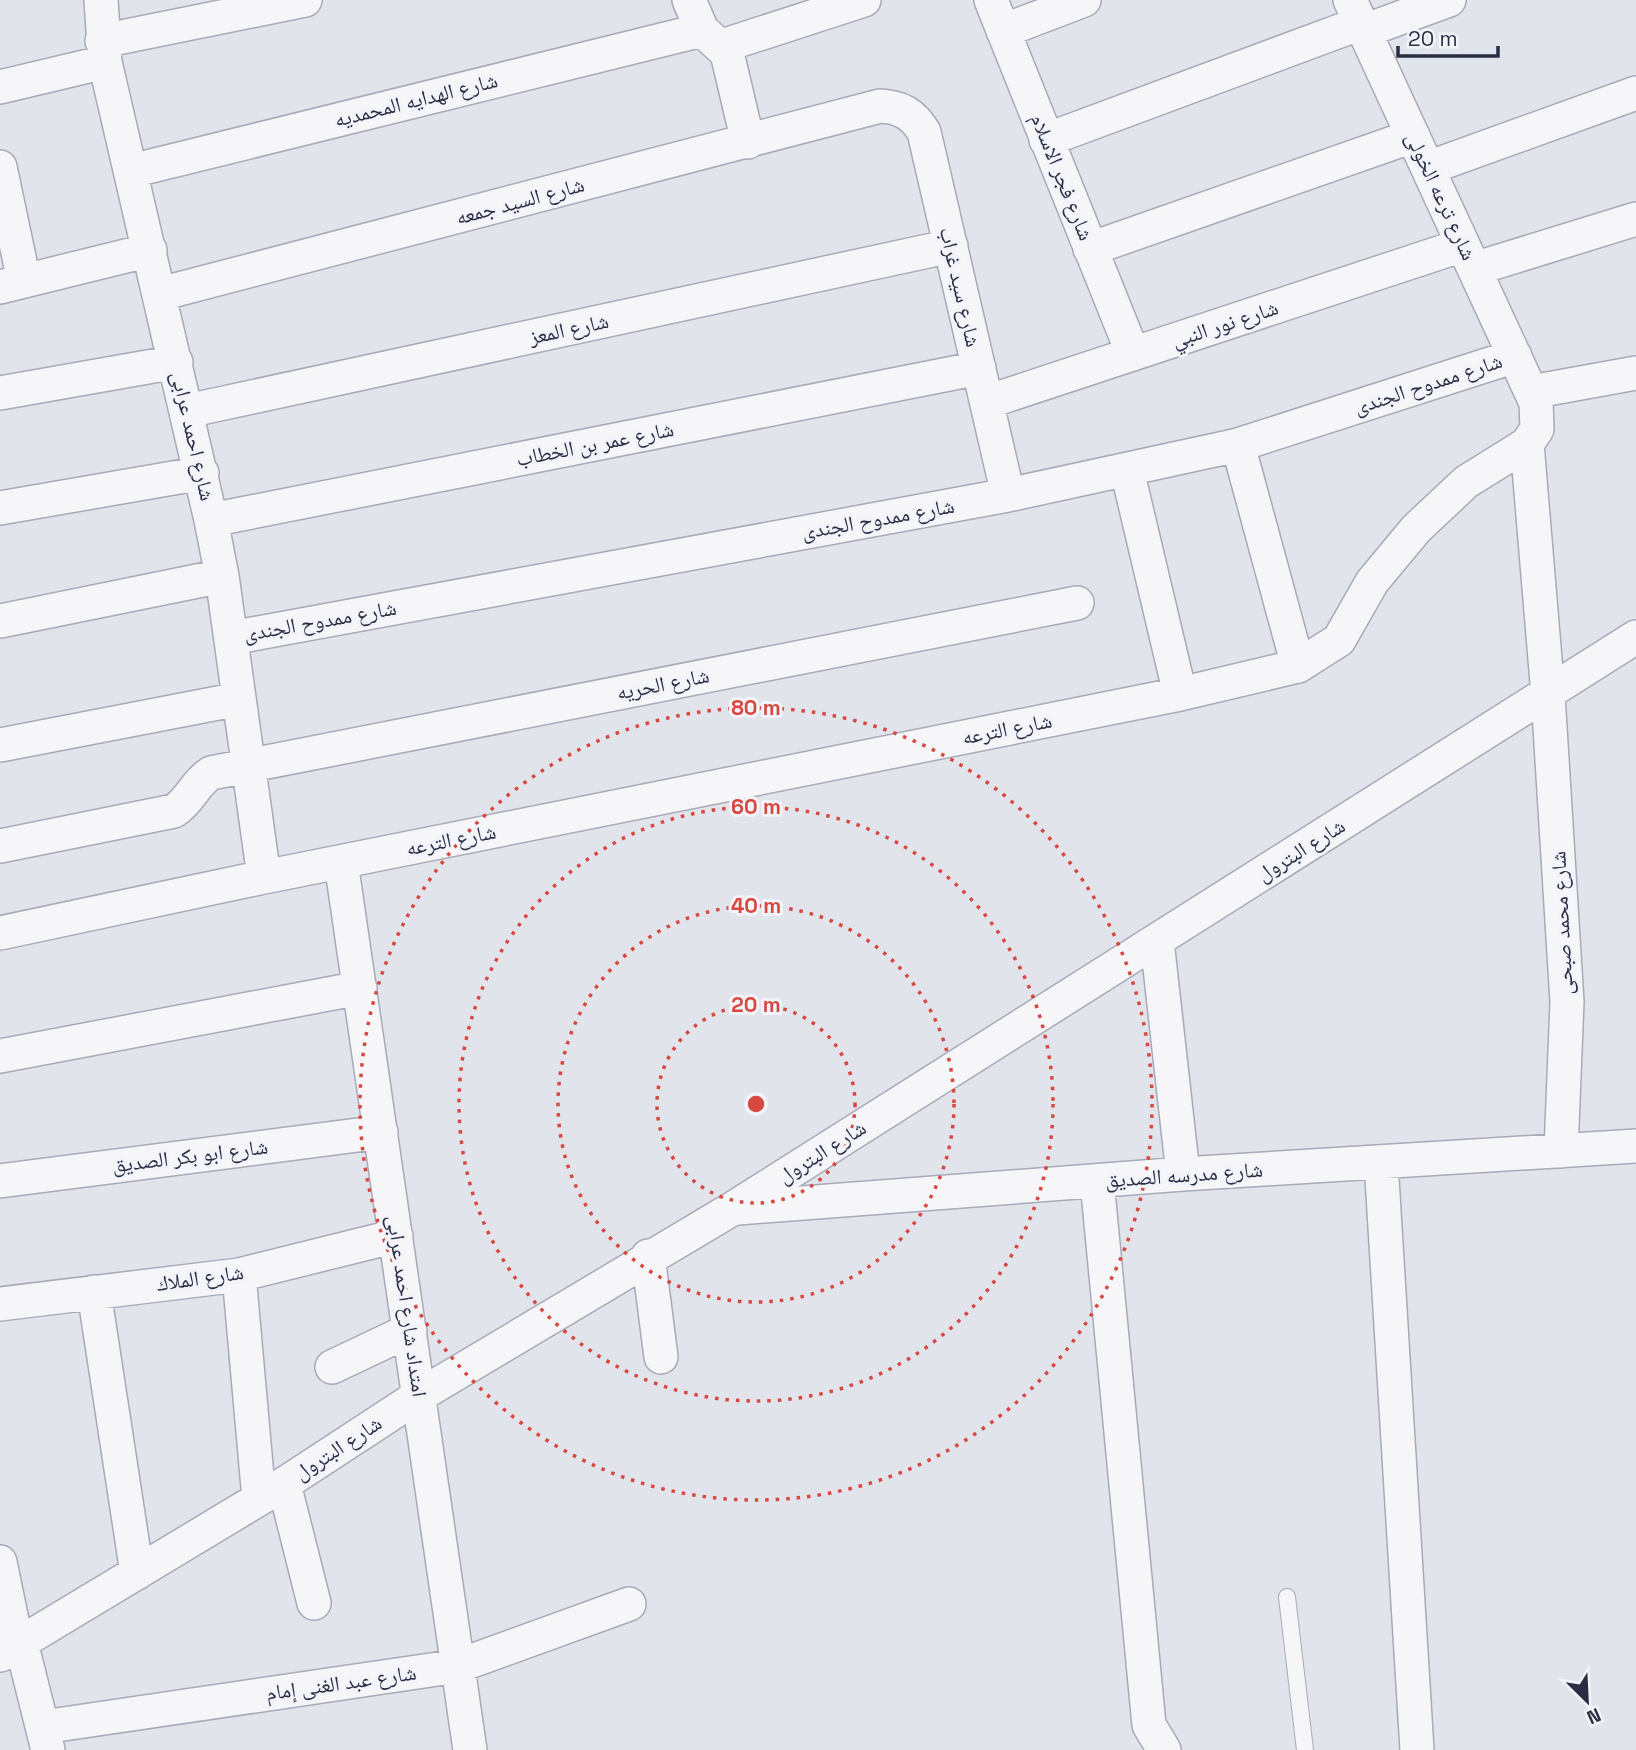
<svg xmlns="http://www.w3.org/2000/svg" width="1636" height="1750" font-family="'Space Grotesk','Noto Naskh Arabic',sans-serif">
<rect width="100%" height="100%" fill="#e2e4ec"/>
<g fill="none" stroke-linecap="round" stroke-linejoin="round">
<defs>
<path id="lane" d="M1287 1597 1305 1750"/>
<path id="street" d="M101 0 105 62 211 520 222 576 264 877
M689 0 702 30 727 53 748 142
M991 0 1133 354
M1003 31 1084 0
M1364 31 1449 0
M102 41 305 0
M722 46 864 0
M0 87 105 62
M1046 140 1361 23
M0 167 24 281
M1428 168 1636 93
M131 171 702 30
M1090 249 1413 136
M1474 269 1636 219
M0 287 150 250
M160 294 880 106C901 107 913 114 924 132L1008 495
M1531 392 1636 373
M0 393 176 362
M987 402 1463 245
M187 411 951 246
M1527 444 1548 695 1567 1002 1561 1151
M1238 445 1298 666
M1127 470 1180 694
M0 508 202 473
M211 520 979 368
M0 621 222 576
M231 638 1008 495 1238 445 1515 356
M0 745 239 699
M0 846 174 811C191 800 194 784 211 773L1077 603
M341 862 470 1750
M0 933 264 877 1180 694 1298 666 1339 640 1372 582 1416 529 1466 482 1527 444 1537 429 1536 403 1531 392 1350 0
M1157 941 1183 1174
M0 1056 360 988
M1381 1162 1417 1750
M0 1181 381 1132
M1097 1181 1149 1725 1164 1750
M738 1208 1183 1174 1636 1146
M648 1256 661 1357
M239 1275 259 1499
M94 1292 137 1573
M0 1304 239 1275 396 1236
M332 1367 410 1330
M284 1484 314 1603
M0 1562 17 1645
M21 1642 48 1750
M0 1655 284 1484 420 1395 732 1209 1636 637
M43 1727 458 1666 629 1604"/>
</defs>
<use href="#lane" stroke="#a7aab7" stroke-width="18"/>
<use href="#street" stroke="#a7aab7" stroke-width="36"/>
<use href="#lane" stroke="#f6f6f9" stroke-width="16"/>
<use href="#street" stroke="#f6f6f9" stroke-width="33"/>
</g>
<g fill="none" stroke="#d84740" stroke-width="3.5" stroke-dasharray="3.5 7">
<circle cx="756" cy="1104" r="99"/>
<circle cx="756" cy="1104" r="198"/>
<circle cx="756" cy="1104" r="297"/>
<circle cx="756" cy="1104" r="396"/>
</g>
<g text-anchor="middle" stroke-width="6" stroke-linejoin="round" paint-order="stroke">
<g font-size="21" fill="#292e45" stroke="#f2f4f9">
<text transform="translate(416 100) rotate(-14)" y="7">شارع الهدايه المحمديه</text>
<text transform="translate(1062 177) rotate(68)" y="7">شارع فجر الاسلام</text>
<text transform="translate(1441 196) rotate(65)" y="7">شارع ترعه الخولى</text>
<text transform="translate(520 201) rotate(-15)" y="7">شارع السيد جمعه</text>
<text transform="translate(960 287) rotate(77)" y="7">شارع سيد غراب</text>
<text transform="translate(1225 324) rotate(-18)" y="7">شارع نور النبي</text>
<text transform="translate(569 329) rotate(-12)" y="7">شارع المعز</text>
<text transform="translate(1428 384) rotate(-18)" y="7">شارع ممدوح الجندى</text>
<text transform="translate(193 436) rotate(77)" y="7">شارع احمد عرابى</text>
<text transform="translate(595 444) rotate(-11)" y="7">شارع عمر بن الخطاب</text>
<text transform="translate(878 519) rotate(-10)" y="7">شارع ممدوح الجندى</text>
<text transform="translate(320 621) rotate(-10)" y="7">شارع ممدوح الجندى</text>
<text transform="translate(663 684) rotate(-11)" y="7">شارع الحريه</text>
<text transform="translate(1007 729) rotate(-11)" y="7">شارع الترعه</text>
<text transform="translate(451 840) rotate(-11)" y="7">شارع الترعه</text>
<text transform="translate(1301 850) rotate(-32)" y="7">شارع البترول</text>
<text transform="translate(1562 923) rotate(-93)" y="7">شارع محمد صبحى</text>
<text transform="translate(822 1152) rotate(-32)" y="7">شارع البترول</text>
<text transform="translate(190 1156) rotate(-7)" y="7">شارع ابو بكر الصديق</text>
<text transform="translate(1184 1175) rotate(-4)" y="7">شارع مدرسه الصديق</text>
<text transform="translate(200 1278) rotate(-8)" y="7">شارع الملاك</text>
<text transform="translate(407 1306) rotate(82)" y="7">امتداد شارع احمد عرابى</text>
<text transform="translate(338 1448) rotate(-33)" y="7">شارع البترول</text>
<text transform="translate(341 1683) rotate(-8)" y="7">شارع عبد الغنى إمام</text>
</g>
</g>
<circle cx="756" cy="1104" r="10" fill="#d84740" stroke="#f2f4f9" stroke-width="3.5"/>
<g font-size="21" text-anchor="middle" font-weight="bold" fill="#d84740" stroke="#f2f4f9" stroke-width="6" stroke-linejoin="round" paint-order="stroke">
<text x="756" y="715">80 m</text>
<text x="756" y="814">60 m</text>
<text x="756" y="913">40 m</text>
<text x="756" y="1012">20 m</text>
</g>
<g transform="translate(1587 1701) rotate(156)" stroke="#f2f4f9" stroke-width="5" paint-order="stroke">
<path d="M0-5L12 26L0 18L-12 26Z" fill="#292e45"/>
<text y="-10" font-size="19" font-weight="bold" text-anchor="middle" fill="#292e45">N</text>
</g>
<path d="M1398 46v10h100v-10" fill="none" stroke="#292e45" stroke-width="3.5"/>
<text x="1408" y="46" font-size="21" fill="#292e45" stroke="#f2f4f9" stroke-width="5" paint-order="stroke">20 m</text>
</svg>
